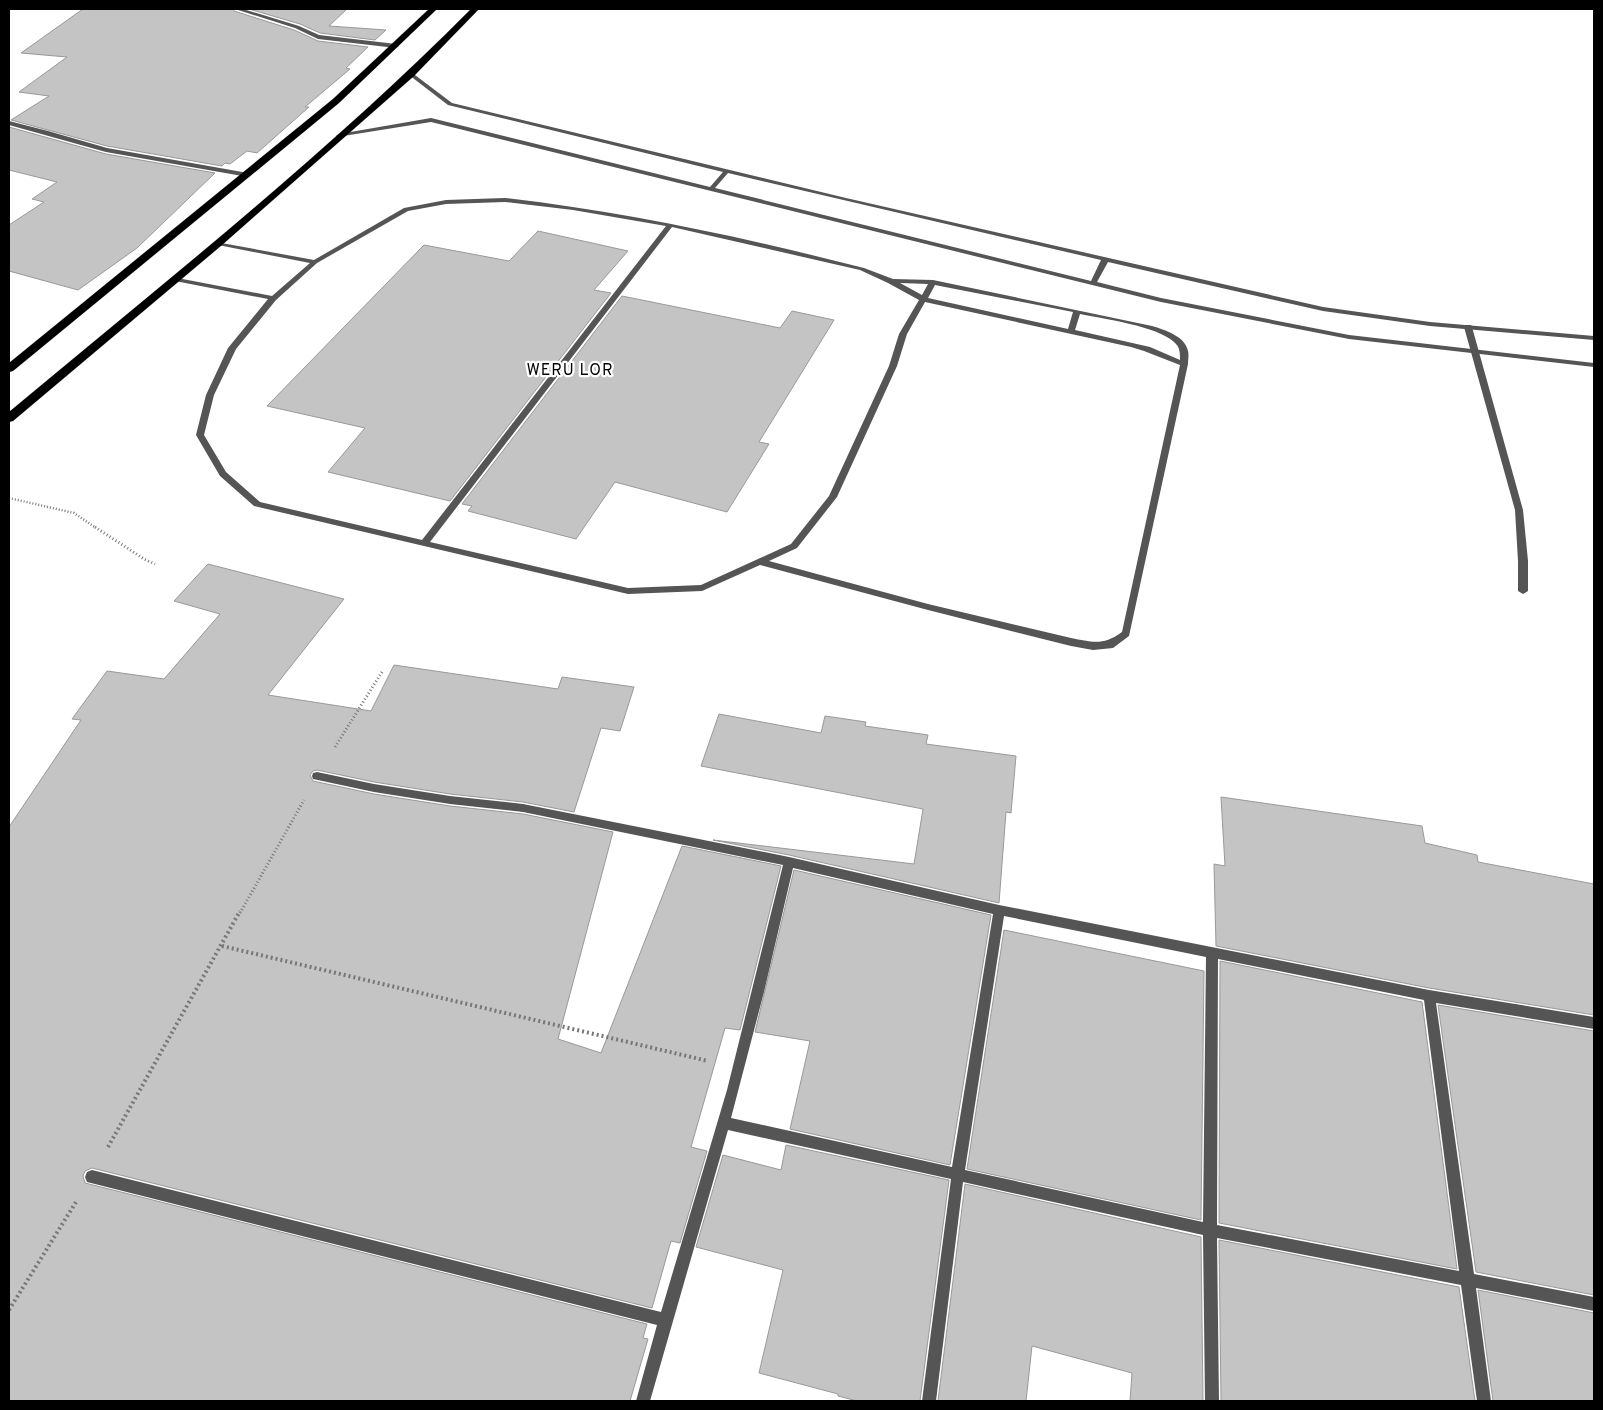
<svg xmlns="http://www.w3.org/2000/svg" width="1603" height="1410" font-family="Overpass,sans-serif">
<rect width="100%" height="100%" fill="#fff"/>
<path fill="#c4c4c4" stroke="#999" d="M83 9H233L234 11 294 30 318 41 368 47 346 68 350 69 305 107H309L257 153 247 151 230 164 225 163 222 166 107 146 11 120 49 96 19 92 67 57 21 53Z
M249 9H347L329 26 386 30 375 40 320 33 300 24Z
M9 127 106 154 215 173 137 248 78 290 9 271V225L44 202 32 199 57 182 9 170Z
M538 231 628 251 594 290 611 293 450 501 328 472 365 428 267 406 424 245 509 261Z
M622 296 780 328 792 311 834 320 759 442 769 444 727 512 615 482 576 539 468 511 472 506 462 504Z
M208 564 344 599 268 695 371 711 394 665 558 689 562 677 634 687 620 731 601 728 574 812 523 802 450 794 374 782 317 770 313 771 310 775 313 781 374 794 450 806 523 814 613 832 558 1039 601 1053 682 846 781 866 740 1030 725 1028 691 1147 707 1151 680 1243 671 1241 652 1308 92 1168 85 1171 83 1176 85 1183 647 1324 643 1338 648 1339 630 1401H9V827L81 720 72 719 107 671 164 679 220 614 174 601Z
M719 714 821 733 825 716 866 722 865 726 928 735 926 744 1016 756 1011 813 1006 812 999 903 789 855 713 840 914 864 923 809 701 766Z
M1221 797 1422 826 1425 843 1477 855 1478 862 1594 884V1015L1429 988 1216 946 1214 864 1225 866Z
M794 870 991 915 950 1165 790 1129 810 1041 755 1032Z
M1004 930 1204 971 1201 1220 967 1169Z
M1220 961 1422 1002 1457 1269 1219 1223Z
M1438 1005 1594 1031V1295L1476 1272Z
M786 1145 949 1180 920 1401H857L838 1396V1394L759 1373 783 1270 696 1247 723 1155 781 1170Z
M965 1184 1201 1237 1203 1401H1130L1132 1373 1032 1346 1026 1401H938Z
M1219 1240 1459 1287 1475 1401H1221Z
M1478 1290 1594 1313V1401H1493Z"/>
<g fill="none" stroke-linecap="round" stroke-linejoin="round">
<defs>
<path id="highway" d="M429 9H437L339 103 13 371 9 372V363L333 99Z
M471 9H479L414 76 222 245 13 421 9 422V412C166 281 327 154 471 9Z"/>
</defs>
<use href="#highway" stroke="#dbdbdb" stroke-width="1"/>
<path stroke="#777" stroke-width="2.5" stroke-dasharray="1 2" stroke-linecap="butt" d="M9 498 74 513 96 528"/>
<path stroke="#777" stroke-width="3" stroke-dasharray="1 2.5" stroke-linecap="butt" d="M95 527 144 559 155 564
M335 747 382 672
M240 913 304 800"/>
<path stroke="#777" stroke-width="4" stroke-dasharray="2 3" stroke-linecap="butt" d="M222 946 708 1061
M108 1147 240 911
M9 1310 76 1202"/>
<path fill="#555" fill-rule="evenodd" d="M505 198C627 212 746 238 864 268L893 279 933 280 1152 326C1165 330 1185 336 1188 351 1189 355 1188 360 1188 364L1129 636 1113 648 1093 650 1071 646 928 610 760 565 702 591 628 594 254 506 220 476 196 435 206 395 228 348 268 299 175 281H172V277L272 296 310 263 218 245 216 244V242L314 260 404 208 446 200ZM505 202 573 210 666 226 422 540 260 502 226 472 204 435 214 395 236 349 276 300 317 263 408 211 446 204ZM672 227 860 270 888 283 919 300 899 334 889 366 829 496 791 544 701 585 628 588 430 542ZM900 283 928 284 922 295ZM935 285 1073 312 1068 329 928 298ZM925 302 1131 347 1144 351 1180 365 1122 632C1103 646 1092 642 1071 638L928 604 769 561 797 548 837 497 897 366 907 334ZM1080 314C1104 319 1157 326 1174 342 1180 347 1180 352 1180 360L1150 347 1075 330Z
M1465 325H1471L1472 327 1523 510 1528 561V591L1523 594 1518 591V561L1515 510 1464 327Z"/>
<path fill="#555" fill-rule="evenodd" d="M235 9H243L299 26 319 35 396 44 399 46 396 48 318 39 295 28Z
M411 72 452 103 846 198 1323 307 1430 322 1594 336V340L1430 326 1323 311 1108 262 1097 282 1161 298 1349 335 1594 363V367L1349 339 1161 302 431 122 337 137 336 136 339 134 431 118 710 187 723 172 448 105 409 75 408 74ZM728 173 1101 260 1091 281 715 188Z
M9 121 48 131 107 148 248 173 251 175 248 177 106 152 9 125Z
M317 772 374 784 450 796 523 804 789 857 999 905 1429 990 1594 1017V1029L1436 1003 1474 1274 1594 1297V1311L1476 1288 1491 1401H1477L1461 1285 1217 1238 1219 1401H1205L1203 1235 963 1182 936 1401H922L951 1179 728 1130 650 1401H636L657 1325 87 1182 85 1177 87 1172 92 1170 661 1312 727 1090 783 865 523 812 450 804 374 792 313 779 312 776 313 773ZM793 868 993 914 952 1167 731 1118 764 992ZM1004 916 1206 957 1203 1222 965 1170ZM1218 959 1424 1000 1459 1271 1217 1225Z"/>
<use href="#highway" fill="#000" fill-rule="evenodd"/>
</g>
<g text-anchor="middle" stroke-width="4.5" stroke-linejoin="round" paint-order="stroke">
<g font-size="16" letter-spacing="1" fill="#000" stroke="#fff">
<text x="570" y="375">WERU LOR</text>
</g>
</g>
<rect width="1603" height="1410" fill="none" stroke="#000000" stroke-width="20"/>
</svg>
